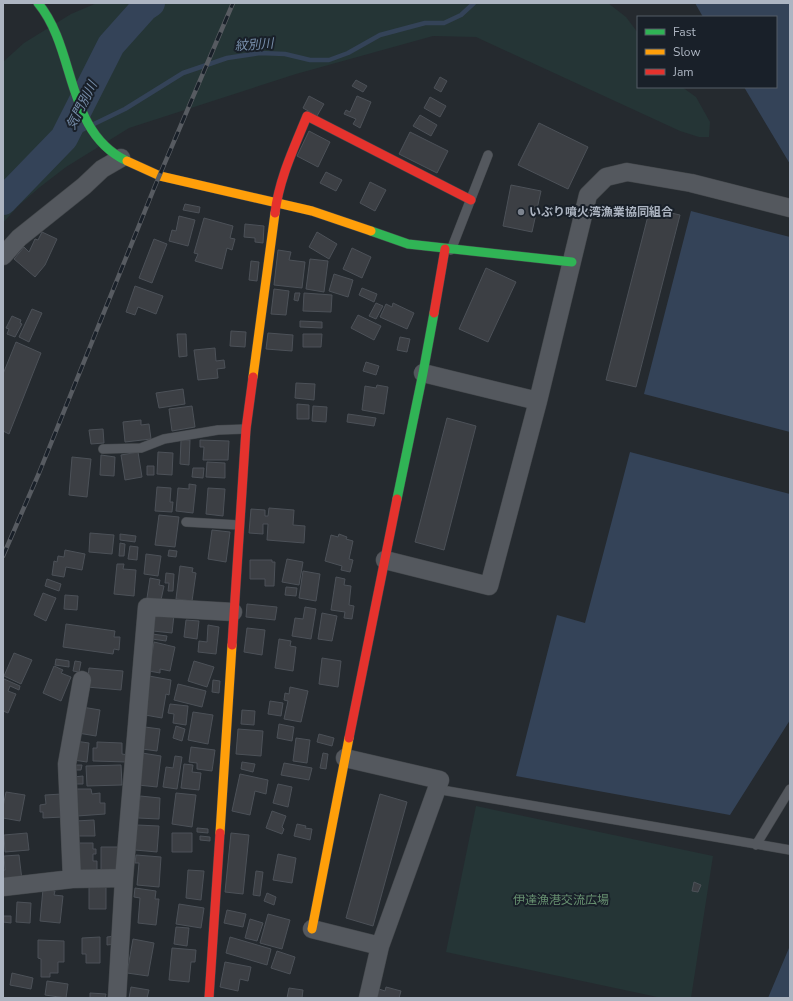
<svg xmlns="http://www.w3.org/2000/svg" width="793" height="1001" font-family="'Nunito Sans','Noto Sans JP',sans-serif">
<rect width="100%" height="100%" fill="#252a2f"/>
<path fill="#253536" d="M97 3H608L626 17 638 33V87H682L696 97 710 122 709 137H699L680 131 476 37 433 36 296 74 129 128 66 167 40 187 18 206 3 223V62L24 43 71 14Z
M476 806 713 856 691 998H662L446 952Z"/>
<path fill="#344358" d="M695 3H790V164L744 87H776V17H703Z
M691 211 790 237V432L644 394Z
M630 452 790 494V720L730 815 516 776 557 615 585 623Z
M790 946V998H768L789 948Z"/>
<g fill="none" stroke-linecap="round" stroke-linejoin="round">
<path stroke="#344358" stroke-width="4.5" d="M94 124 125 109 183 73 227 58 260 53 285 54 310 60H329L348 53 380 35 425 23H444L461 15 474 3
M64 138 84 129"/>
<path stroke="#344358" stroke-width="28" d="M3 201 64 138 111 45 145 7 151 3"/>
</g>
<path fill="#3c3f44" stroke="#4c5158" d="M440 77 447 81 441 92 434 88Z
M356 80 367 86 363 92 352 86Z
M309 96 324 104 317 116 303 108Z
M357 96 371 102 360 128 353 124 356 119 344 114 346 110 350 112Z
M430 97 446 106 440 117 424 108Z
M420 115 437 125 431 136 413 126Z
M539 123 588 147 568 189 518 165Z
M309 131 330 142 318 167 297 156Z
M410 132 448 151 437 173 399 154Z
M326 172 342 180 336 191 320 183Z
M370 182 386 190 375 211 360 203Z
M511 185 541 191 532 232 503 226Z
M185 204 200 207 199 213 183 210Z
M650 208 680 215 636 387 606 380Z
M179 216 195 220 188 246 169 241 172 230 176 231Z
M204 218 233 226 230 238 235 239 232 250 227 248 222 269 195 261 198 254 194 253Z
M245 224 264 226 263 243 255 242V238L244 237Z
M42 232 57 239 45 265 35 277 14 259 24 247 29 252 35 239 38 240Z
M317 232 337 244 329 259 309 247Z
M154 239 167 244 152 283 139 278Z
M352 248 371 257 362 278 343 269Z
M278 250 291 252 289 260 305 262 302 288 274 285Z
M310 259 328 261 324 292 306 289Z
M251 261 259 262 257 281 249 280Z
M486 268 516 282 488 342 459 329Z
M334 274 353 280 348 297 329 291Z
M135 286 163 296 156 314 138 307 135 315 126 312Z
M362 288 377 294 374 302 359 295Z
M274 289 289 291 286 315 271 314Z
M295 293H300L298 301 294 300Z
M304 293 332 295 331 312 303 311Z
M376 303 383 306 376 319 369 316Z
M393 303 414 313 407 329 380 317 386 304 392 307Z
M32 309 42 313 29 342 19 337Z
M358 315 381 326 374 340 351 328Z
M12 316 21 320 20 323 22 324 15 337 7 334 9 329 6 328Z
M300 321 322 322V328L300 327Z
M231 331 246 332 245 347 230 346Z
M268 333 293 335 292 351 266 349Z
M177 334H186L187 356 179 357Z
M303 334H322L321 347H303Z
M400 337 410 339 407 352 397 350Z
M16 342 41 353 9 434 3 431V374Z
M215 348 216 361 224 360 225 368 217 369 218 378 198 380 194 350Z
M366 362 379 366 376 375 363 371Z
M296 383 315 384 314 400 295 398Z
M377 385 388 387 384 414 362 410 365 386 376 388Z
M183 389 185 404 159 408 156 393Z
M297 404 309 405V419H297Z
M192 406 195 427 172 431 169 409Z
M313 406 327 407 326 422 312 421Z
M348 414 376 418 374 426 347 422Z
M447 418 476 426 444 550 415 542Z
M141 420V425L149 424 151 439 125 442 123 422Z
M103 429 104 443 91 444 89 430Z
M181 440H190L189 465 180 464Z
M200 440 229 441 228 460H203L204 447H200Z
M138 452 142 477 125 480 121 455Z
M158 452 173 453 172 475 157 474Z
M101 455 115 457 114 476 100 475Z
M72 457 91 459 87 497 69 495Z
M207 462 225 463V478L206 477Z
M147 466H154V475H147Z
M193 468H204L203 478 192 477Z
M189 484 196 485 193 513 176 511 178 488 189 489Z
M157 487 171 488 170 502H173L172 512 155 511Z
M208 488 225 489 223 516 206 514Z
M269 508 294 510 293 525 305 526 304 543 267 540 268 524H263V534L249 533 251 509 265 510V516H268Z
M159 515 179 517 175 547 155 545Z
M212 530 230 532 226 562 208 559Z
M90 533 114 535 112 554 89 552Z
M120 534 136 536 135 542 120 540Z
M339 534 347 537 346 539 353 541 349 559 353 560 350 572 341 570 342 566 325 561 331 535 338 537Z
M120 543 125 544 124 556H119Z
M130 546 138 547 137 560 128 559Z
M65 550 85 554 82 570 66 567 64 577 52 575 54 561 57 562 58 556 64 557Z
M169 550 177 551 176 557 168 556Z
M146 554 161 556 158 576 144 574Z
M287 559 303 562 299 585 282 582Z
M250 560H272V562H275L274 586H265V579H250Z
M117 564H124L123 569 136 570 134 596 114 594Z
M180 566 193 568 192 572 196 573 192 601 176 599Z
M303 571 320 574 316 601 299 598Z
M166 573 174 574 173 591H168L169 583H165Z
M336 577 345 579 344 585 351 586 349 605 354 606 352 619 344 618 345 612 331 610Z
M150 578 160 580 159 585 164 586 161 600 147 598Z
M47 579 61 584 59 591 45 586Z
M286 587 297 588 296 596 285 595Z
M43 593 56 598 46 621 34 615Z
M65 595 78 596 77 610 64 609Z
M247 604 277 607 275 620 246 617Z
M305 607 316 609 311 639 292 636 295 618 303 619Z
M156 612 174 615 172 633 153 631Z
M322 613 337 616 332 641 318 639Z
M186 620 199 621 197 639 184 637Z
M66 624 115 631 114 637H120L119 650 114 649 113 654 63 647Z
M208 625 219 627 216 654 198 652 199 641 207 642Z
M247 628 265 630 262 655 244 652Z
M152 634 167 636 166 641 152 639Z
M279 639 291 641 290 646 296 647 293 671 275 668Z
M154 642 175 647 170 671 160 669V673L149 671Z
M14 653 32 660 21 684 4 676Z
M322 658 341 661 338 687 319 684Z
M56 659 69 661V667L55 665Z
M75 661 81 662 79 672 73 671Z
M194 661 214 667 207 687 188 681Z
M54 666 63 670 61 673 71 677 61 701 43 693Z
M89 668 123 671 121 690 87 687Z
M149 676 171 680 169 695 166 694 162 718 145 715Z
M4 679 20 686 19 690 10 686 8 691 16 694 8 713 3 711V681Z
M213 680 220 681 219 693 212 692Z
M178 684 206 691 202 707 174 700Z
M290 687 308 691 301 722 284 719 288 701 284 700 285 693 289 694Z
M270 701 283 703 281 716 268 714Z
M170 704 188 706 186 725 173 723 174 714 168 713Z
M82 707 100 710 96 736 78 733Z
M242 710 255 711 254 725 241 724Z
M193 712 213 715 208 744 188 740Z
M279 724 294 727 292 741 277 738Z
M176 726 185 729 182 741 173 738Z
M145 727 160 729 157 751 142 749Z
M238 729 263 731 261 756 236 754Z
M319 734 334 738 332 746 317 742Z
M296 738 310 740 307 763 293 761Z
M75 741 89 743 87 762 73 760Z
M97 742 122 743V754L128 755 127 762 93 761V748H97Z
M191 747 215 750 212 771 197 769V763L189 762Z
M142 753 161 756 157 787 138 785Z
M323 753 328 754 326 769 320 768Z
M175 756 182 757 177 789 163 787 166 767 173 768Z
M242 762 255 764 253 772 241 769Z
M284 763 312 768 309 780 281 775Z
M184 764 193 765 192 772 201 773 199 790 181 788Z
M71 765H82L81 770H71Z
M121 765 122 785 87 786 86 766Z
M240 774 268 780 266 794 255 791 250 815 232 811Z
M83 776V784H73V777Z
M278 784 292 787 288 807 273 803Z
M76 789H91L92 794 100 793V803H105V814L77 816Z
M6 792 25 795 20 821 3 818V807Z
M176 793 196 795 192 827 172 824Z
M62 794 63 817 43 818V812H40V805L46 804 45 795Z
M380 794 407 802 373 926 346 918Z
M140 796 160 798 159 819 138 818Z
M272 811 286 816 282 827 284 829 282 834 266 828Z
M94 820 95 836H76L75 821Z
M297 824 306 826 305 828 312 829 310 840 294 836Z
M137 825 159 826 157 852 135 850Z
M197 828 208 829V833L197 832Z
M27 833 29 850 5 852 4 835Z
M172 833H192V852H172Z
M231 833 249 835 243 894 225 892Z
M200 836 210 837V841L200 840Z
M77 843H93V849H96V854H93V861H97V870H78Z
M101 847H118V870H101Z
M278 854 296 858 292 883 273 880Z
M19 855 22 880 3 881V870H5L4 856Z
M136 855 161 857 159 887 137 885 139 863H135Z
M188 870 204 871 201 900 186 898Z
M256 871 263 872 260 896 253 895Z
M694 882 701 885 698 892 692 891Z
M89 886H106V909H89Z
M135 888 156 891 155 899H159L156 925 138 923 140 898 134 897Z
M43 889 55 891 54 895 63 896 60 923 40 921Z
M267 893 276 897 274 905 264 901Z
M17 902 31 903 30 923 16 922Z
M179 904 204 908 201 928 176 924Z
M227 910 246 914 243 927 224 923Z
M268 914 290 920 282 949 260 943Z
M3 916H11V923L3 922Z
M250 919 263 923 257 941 245 938Z
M176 927 189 928 187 946 174 944Z
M115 936V944L107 945V937Z
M100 937V963H86V954H82V938Z
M230 937 271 949 267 965 226 953Z
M133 939 154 943 148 976 127 973Z
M38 940 64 941V962H58V973H50V977H41V959L38 958Z
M172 948 196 950 195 962H191L189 982 169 980Z
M277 951 295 957 290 974 271 968Z
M225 962 251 967 248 981 240 979 238 991 220 987Z
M12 973 33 978 31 989 10 985Z
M47 981 68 984 66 998 45 995Z
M131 987 149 990 147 998H129Z
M386 987 401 991 399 998H377L379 989 385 991Z
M289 988 303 990 302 998H287Z
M90 993 106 994 105 998H90Z"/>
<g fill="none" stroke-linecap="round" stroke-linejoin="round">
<defs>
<path id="lane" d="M451 250 488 155
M103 449 141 448 164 439 218 430 246 429
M186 522 239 525
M436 789 790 850
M756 845 790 789"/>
<path id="street" d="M3 256 19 238 84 186 102 169 121 158
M423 373 538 401
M385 560 489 586 538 401 588 195 606 177 627 172 691 183 790 208
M345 758 440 780 380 946 368 998
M72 879 67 764 82 680
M3 887 72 879 124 878
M312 929 380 946
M117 998 124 878 147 607 233 612"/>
<path id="fast" d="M38 3C77 50 65 132 127 161
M371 231 408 244 572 262
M397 499 423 373 434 313"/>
<path id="slow" d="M127 161 160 176 312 211 371 231
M253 377 275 213
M220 833 232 645
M312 929 349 738"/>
<path id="jam" d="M275 213C279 179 294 148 307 116L471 200
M434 313 445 249
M232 645 246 429 253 377
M349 738 397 499
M209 998 220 833"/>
</defs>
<use href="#lane" stroke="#42464a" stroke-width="10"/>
<use href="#street" stroke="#42464a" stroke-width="19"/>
<use href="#fast" stroke="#42464a" stroke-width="10"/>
<use href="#slow" stroke="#42464a" stroke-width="10"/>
<use href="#jam" stroke="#42464a" stroke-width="10"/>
<use href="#lane" stroke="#54585e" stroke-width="9"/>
<use href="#street" stroke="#54585e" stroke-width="18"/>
<use href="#fast" stroke="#30b455" stroke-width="9"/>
<use href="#slow" stroke="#ff9f0a" stroke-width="9"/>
<use href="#jam" stroke="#e5322d" stroke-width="9"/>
<defs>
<path id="rail" d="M3 556 39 473 155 186 233 3"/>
</defs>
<use href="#rail" stroke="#575b61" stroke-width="4.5"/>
<use href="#rail" stroke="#192029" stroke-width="3" stroke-dasharray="9" stroke-linecap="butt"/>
</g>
<circle fill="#7d848f" stroke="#192029" stroke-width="1.5" cx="521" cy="212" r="4"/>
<g text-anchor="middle" stroke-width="4" stroke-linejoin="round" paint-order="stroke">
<g font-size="12" font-weight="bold" fill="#adb5c2" stroke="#192029" text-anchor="start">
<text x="529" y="216">いぶり噴火湾漁業協同組合</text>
</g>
<g font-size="12" fill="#679070" stroke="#192029">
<text x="561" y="904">伊達漁港交流広場</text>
</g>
<g font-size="13" font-style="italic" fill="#778da9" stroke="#192029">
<text transform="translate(254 44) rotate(-4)" y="5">紋別川</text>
<text transform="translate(81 105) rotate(-63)" y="5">気門別川</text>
</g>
</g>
<rect width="793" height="1001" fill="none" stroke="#adb5c2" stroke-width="8"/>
<rect x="637" y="16" width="140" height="72" fill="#192029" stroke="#545c66"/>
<rect x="645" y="29" width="20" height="6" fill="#30b455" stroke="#545c66"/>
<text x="673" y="36" font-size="12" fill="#adb5c2">Fast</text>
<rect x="645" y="49" width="20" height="6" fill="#ff9f0a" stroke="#545c66"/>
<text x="673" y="56" font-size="12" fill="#adb5c2">Slow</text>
<rect x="645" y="69" width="20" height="6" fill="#e5322d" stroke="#545c66"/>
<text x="673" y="76" font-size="12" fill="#adb5c2">Jam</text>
</svg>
